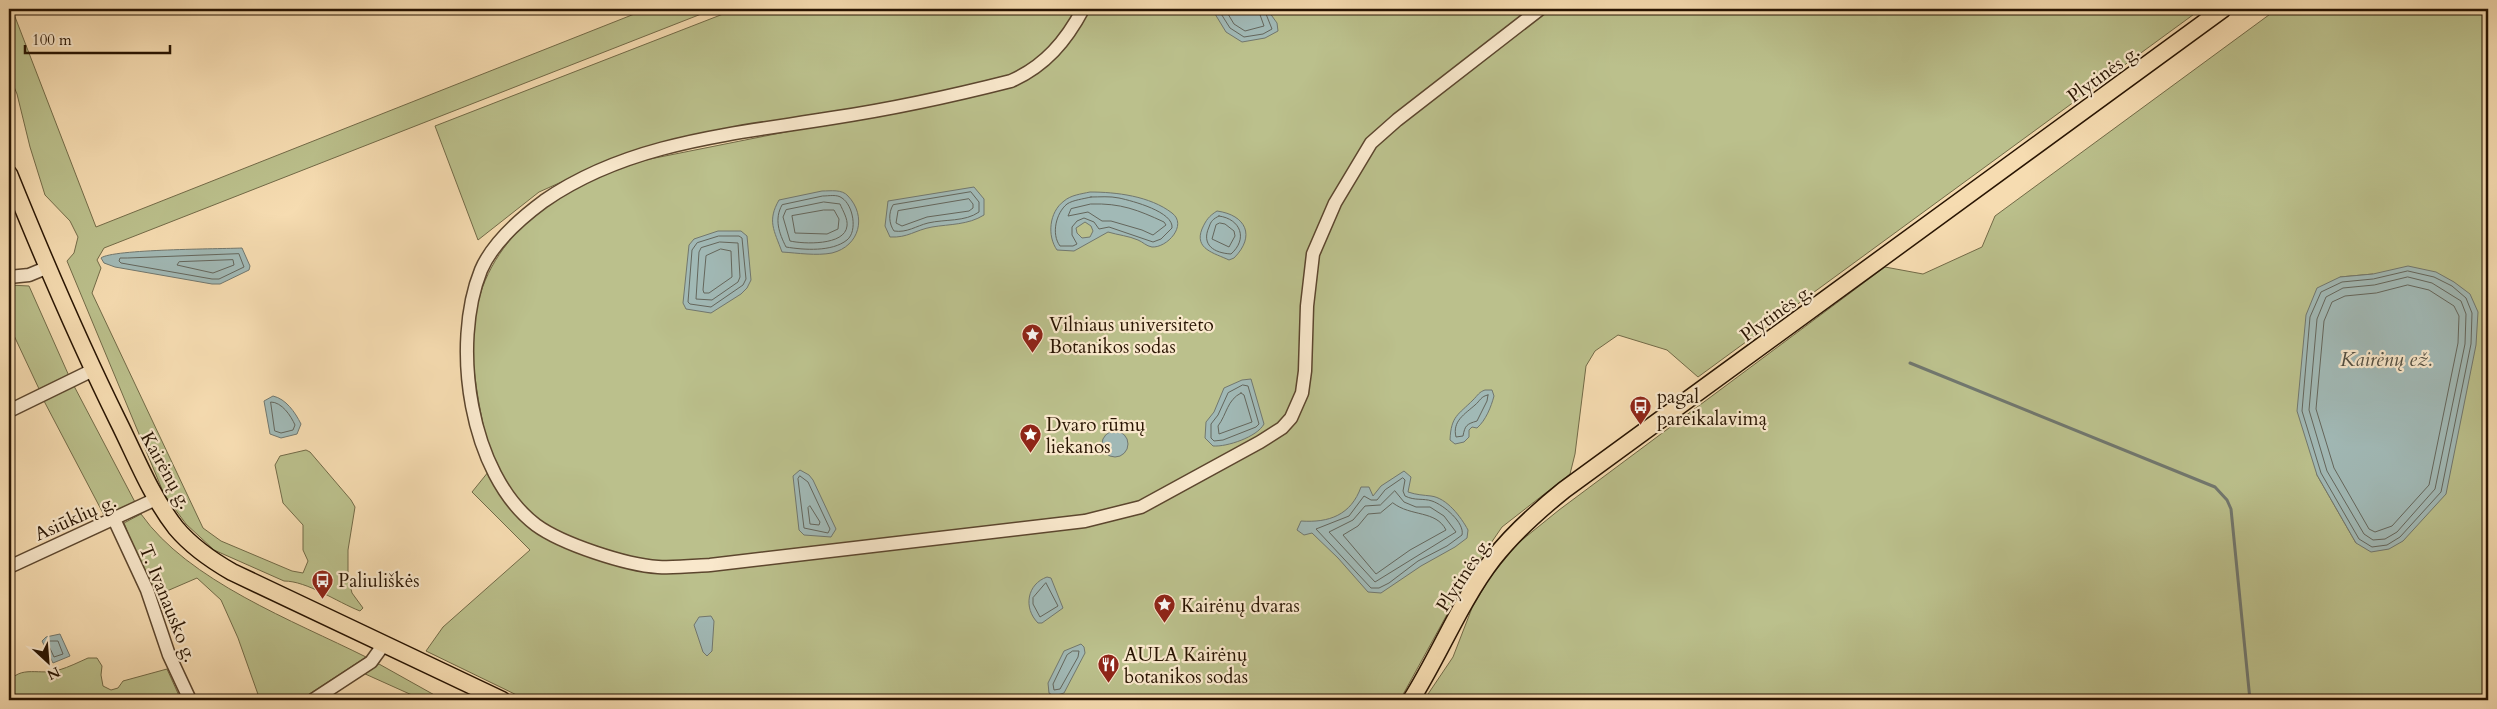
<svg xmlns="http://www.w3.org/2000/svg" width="2497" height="709" font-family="Cardo,serif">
<rect width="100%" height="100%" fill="#f6dcb1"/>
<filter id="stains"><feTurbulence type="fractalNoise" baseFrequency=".004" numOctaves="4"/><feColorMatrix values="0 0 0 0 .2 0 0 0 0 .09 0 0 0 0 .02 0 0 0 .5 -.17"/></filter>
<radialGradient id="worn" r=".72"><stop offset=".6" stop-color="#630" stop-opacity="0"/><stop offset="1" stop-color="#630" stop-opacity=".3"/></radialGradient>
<path fill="#bbc08c" stroke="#726a47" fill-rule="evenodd" d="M9 9H12L96 227 647 9H714L104 248 97 260 101 268 92 293 203 528 221 541 292 571 303 573 308 561 303 550V525L283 503 275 465 280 456 306 450 310 452 351 500 355 507 348 550V577L352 593 363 608 360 611C337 602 307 581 284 581L214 550 186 524 164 494 67 261 74 253 78 237 70 221 45 195 30 147 17 94 9 75Z
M736 9H2201L1698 377 1667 350 1618 335 1595 351 1586 366 1575 454 1570 474 1502 527 1467 578 1400 700H527L426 651 443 627 530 550 472 492 493 466C484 431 476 395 473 358 467 264 527 207 607 172 620 166 636 163 650 159L976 94 624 154 539 192 478 240 435 126Z
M2277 9H2488V700H1424L1453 657 1472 608 1489 579 1517 544 1559 510 1885 267 1923 274 1982 247 1995 216ZM2373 274 2451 465 2445 494 2427 513 2356 543 2317 475 2340 277Z
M9 285 29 286 69 376 40 391 9 325Z
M74 386 136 504 105 517 44 401Z
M141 514C188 581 294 621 366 657L300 700H260L238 638 221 600 197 578 153 597 124 523Z
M88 658H97L102 666 101 675 103 686 111 690 118 688 123 681 167 669 181 700H17L9 683C19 664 42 676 59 670 69 667 79 662 88 658Z
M379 664 438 697 450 700H423L363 673Z"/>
<path fill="#a1b9b6" stroke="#71776e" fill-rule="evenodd" d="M1212 9H1267L1277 23 1278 31 1265 38 1242 42 1226 32Z
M974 187 984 199V215C968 225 950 224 932 227 915 230 908 238 890 237L885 226 888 201Z
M822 191C831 191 842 189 848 196 867 216 860 246 832 253 816 256 798 253 782 252 774 230 767 221 779 200Z
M1090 192C1116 192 1150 196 1172 213 1188 225 1167 248 1152 247 1146 246 1143 242 1138 240 1129 236 1118 235 1108 232L1074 251 1057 250C1047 236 1049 212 1064 201 1071 195 1081 194 1090 192ZM1085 222 1091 226 1093 231 1090 237 1082 238 1077 233 1076 228Z
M1217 211C1246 215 1256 236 1234 258L1229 260C1214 253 1194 249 1202 229 1206 220 1209 216 1217 211Z
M718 231H741L747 236 751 280 747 288 741 294 711 313 686 309 683 303 689 245 694 239Z
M242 248 250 266 249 270 220 284H212L115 267 104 263 101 258C112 249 221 249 242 248Z
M2408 266 2436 272 2454 282 2470 294 2478 312 2476 345 2446 494 2403 541 2389 549 2371 552 2356 543 2317 475 2297 411 2306 315 2317 288 2340 277 2373 274Z
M1251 379 1264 424C1257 437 1227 447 1213 446L1205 438 1206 422 1214 412 1224 388 1242 380Z
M1485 390H1492L1494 396C1491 407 1486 420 1477 428L1472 427 1469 430V437L1464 442 1455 444 1450 440C1451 416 1458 415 1473 400 1478 395 1479 392 1485 390Z
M273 396C286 399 295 412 301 424L297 434 281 438 270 434 264 401Z
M1102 444a13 13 0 1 1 26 0a13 13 0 1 1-26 0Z
M800 470 809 475 813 480 836 529 831 537 804 535 799 530 793 476Z
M1404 471 1411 477 1408 492C1417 495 1423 495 1431 496 1447 498 1461 517 1468 530L1467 538 1455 547 1421 566 1381 593 1368 592 1338 558 1312 533 1304 535 1297 530 1301 521C1329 523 1351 515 1361 487H1369L1373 496 1381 486Z
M1047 577 1051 578 1063 608 1042 623H1038C1023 608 1027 584 1047 577Z
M711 616 714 621 712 651 707 656 703 652 694 625 699 617Z
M60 634 70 656 53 663 42 641 46 637Z
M1081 644 1084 647 1085 653 1064 693 1054 696 1049 693 1048 683 1064 651Z"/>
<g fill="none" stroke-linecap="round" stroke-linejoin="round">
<path stroke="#64665c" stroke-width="1" d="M1218 9 1230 28 1244 37 1263 34 1272 29 1264 9
M1225 9 1234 24 1245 31 1264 26 1258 9
M971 192 979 202V212C965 222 945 219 928 223 916 226 907 233 894 231 889 224 888 213 893 205Z
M823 196C829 196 837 194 842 198 853 205 858 231 847 240 832 252 804 250 786 247 779 233 774 219 782 205Z
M1091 197C1100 197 1110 196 1119 198 1133 201 1174 212 1172 228L1161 239 1153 242 1109 227 1099 229 1094 222 1084 218 1077 221 1072 227V235L1077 244 1073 246H1060C1051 234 1056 213 1067 204 1073 200 1083 199 1091 197Z
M969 199 973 204V208L969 211 927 217 902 226 896 223 898 211Z
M824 202 840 204C843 211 848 219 847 226 845 246 803 244 790 241L783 217 786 210Z
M1091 204C1121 203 1138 210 1164 222L1166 225 1153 235 1142 230 1111 221H1102L1088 212 1068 216 1071 209Z
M824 210H834L839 219 838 229 827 234 795 233 792 216Z
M1219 216C1241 219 1248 239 1231 254 1214 253 1201 245 1209 227 1211 221 1213 219 1219 216Z
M1220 223 1225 224 1234 231 1235 236 1229 247 1212 239 1216 225Z
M719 236H739L742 238 746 279 743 285 711 307 690 304 688 302 692 250 697 243Z
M720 242 738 243 740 277 738 282 712 300 696 299 699 252 701 248Z
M721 249 731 251 732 277 709 293H704L703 290 706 256Z
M239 254 244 267 219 279H212L121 263 119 261 120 258H127Z
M233 260 234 265 213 273 177 265 179 262Z
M2408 271 2434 277 2452 286 2466 298 2472 313 2471 344 2441 492 2400 537 2387 545 2372 547 2359 539 2321 473 2302 411 2310 317 2321 292 2342 282 2373 279Z
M2408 277 2432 283 2461 301 2466 314 2465 344 2435 489 2397 532 2385 539 2373 540 2364 534 2327 471 2309 410 2317 319 2326 297 2343 288 2374 285Z
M2408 285 2429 290 2454 306 2459 316 2458 343 2429 485 2392 526 2375 532 2369 529 2334 468 2316 409 2324 321 2332 302 2345 296 2376 293Z
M1243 385 1248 386 1259 424 1256 427 1223 440 1214 441 1211 438V424L1218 415 1228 393Z
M1241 393 1244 395 1252 422 1219 434 1218 426C1227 414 1227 400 1241 393Z
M1488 395 1487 401 1477 421C1467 424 1465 425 1463 436L1456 437C1452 421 1465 414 1475 405 1480 401 1481 396 1488 395Z
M271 402C282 402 291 416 295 425L293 430 281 433 275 431Z
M800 476 808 482 830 529 828 533 804 528 798 479Z
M1403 478 1405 480 1403 491 1405 496C1415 501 1423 498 1432 501 1444 505 1465 523 1462 535L1447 546 1418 561 1389 583 1379 588H1371L1316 529 1349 516 1364 496 1371 500H1377L1385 490Z
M1395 491 1404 502 1416 507H1430L1444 516 1456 532 1375 582 1329 532 1353 520 1365 506 1380 505Z
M1393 503C1411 517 1436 510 1446 530L1410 550 1376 574 1343 535 1358 526 1368 514 1380 513Z
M810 506 820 522 819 525 810 524 808 508Z
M1046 583 1058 606 1040 617 1033 604V598Z
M50 641H58L63 654 54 657 48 644Z
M1073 651H1079L1078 657 1060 689 1054 690 1053 684 1067 655Z"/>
<path stroke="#71776e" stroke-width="3" d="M1910 363 2215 487 2227 500 2231 509 2250 700"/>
<defs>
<path id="minor" d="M1083 9C1066 41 1045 66 1011 81 952 96 892 109 832 118 734 134 629 142 544 201 521 218 493 242 481 270 451 344 469 474 536 525 562 544 626 565 658 567 675 568 693 566 710 565L1085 521 1141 507 1260 442 1282 428 1291 418 1302 393 1305 371 1307 306 1313 254 1335 203 1371 143 1397 120 1540 9
M9 277 29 275 46 268
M9 411 93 370
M114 519 147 590 169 655 190 700
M9 567 156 499
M313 700 371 662 384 644"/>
<path id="major" d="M9 174C43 258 78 340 118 421 136 457 151 496 176 528 192 547 211 560 232 572L502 700
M1411 700C1440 654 1460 602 1493 559 1514 532 1538 511 1564 490L2223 9"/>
</defs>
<use href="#minor" stroke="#5c462e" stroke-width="15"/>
<use href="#major" stroke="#281402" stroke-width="19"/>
<use href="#minor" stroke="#f9e8cc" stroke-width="12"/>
<use href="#major" stroke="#f6dcb1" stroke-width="16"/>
</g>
<defs>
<symbol id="sight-pin" viewBox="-11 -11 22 30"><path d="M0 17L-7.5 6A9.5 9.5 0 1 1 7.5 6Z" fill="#8f2418" stroke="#f9e8cc"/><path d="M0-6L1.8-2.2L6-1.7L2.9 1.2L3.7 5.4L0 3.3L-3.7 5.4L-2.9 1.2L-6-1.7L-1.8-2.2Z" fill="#fff"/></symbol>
<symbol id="bus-pin" viewBox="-11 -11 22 30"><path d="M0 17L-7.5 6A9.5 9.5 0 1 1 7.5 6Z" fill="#8f2418" stroke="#f9e8cc"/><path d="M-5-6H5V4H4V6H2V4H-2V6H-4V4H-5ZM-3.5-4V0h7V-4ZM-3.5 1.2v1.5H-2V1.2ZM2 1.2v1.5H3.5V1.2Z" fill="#fff"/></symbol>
<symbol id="restaurant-pin" viewBox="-11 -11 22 30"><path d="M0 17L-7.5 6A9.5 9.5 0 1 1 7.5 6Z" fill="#8f2418" stroke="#f9e8cc"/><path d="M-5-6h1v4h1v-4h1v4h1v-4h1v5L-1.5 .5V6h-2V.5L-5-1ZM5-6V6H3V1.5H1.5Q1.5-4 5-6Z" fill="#fff"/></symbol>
</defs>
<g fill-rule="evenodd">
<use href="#sight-pin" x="1020" y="322" width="25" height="34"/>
<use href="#bus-pin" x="1628" y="394" width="25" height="34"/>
<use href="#sight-pin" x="1018" y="422" width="25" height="34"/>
<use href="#bus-pin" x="310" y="568" width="25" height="34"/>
<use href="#sight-pin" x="1152" y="592" width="25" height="34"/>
<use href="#restaurant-pin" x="1096" y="652" width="25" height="34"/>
</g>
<g text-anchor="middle" stroke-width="4.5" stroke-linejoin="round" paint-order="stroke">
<g font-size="19" fill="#281402" stroke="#f9e8cc">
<text transform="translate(2103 73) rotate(-36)" y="7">Plytinės g.</text>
<text transform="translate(1776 312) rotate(-36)" y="7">Plytinės g.</text>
<text transform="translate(167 470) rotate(61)" y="7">Kairėnų g.</text>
<text transform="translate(75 517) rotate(-24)" y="7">Asiūklių g.</text>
<text transform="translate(1463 574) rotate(-57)" y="7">Plytinės g.</text>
<text transform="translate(169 603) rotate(68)" y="7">T. Ivanausko g.</text>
</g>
<g font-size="19" fill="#281402" stroke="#f9e8cc" text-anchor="start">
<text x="1049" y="331">Vilniaus universiteto<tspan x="1049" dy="22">Botanikos sodas</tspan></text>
<text x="1657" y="403">pagal<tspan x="1657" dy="22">pareikalavimą</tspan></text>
<text x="1046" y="431">Dvaro rūmų<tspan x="1046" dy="22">liekanos</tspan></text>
<text x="338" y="587">Paliuliškės</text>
<text x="1181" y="612">Kairėnų dvaras</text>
<text x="1124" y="661">AULA Kairėnų<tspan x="1124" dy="22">botanikos sodas</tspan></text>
</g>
<g font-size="20" font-style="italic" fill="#524e41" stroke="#f9e8cc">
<text x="2386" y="366">Kairėnų ež.</text>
</g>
</g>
<rect width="2497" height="709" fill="none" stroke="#f6dcb1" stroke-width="30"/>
<rect x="10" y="10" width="2477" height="689" fill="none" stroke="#281402" stroke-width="2.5"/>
<rect x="15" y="15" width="2467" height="679" fill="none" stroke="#281402"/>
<g transform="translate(48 662) rotate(154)" stroke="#f9e8cc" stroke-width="4" paint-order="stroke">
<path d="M0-4L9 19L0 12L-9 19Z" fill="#281402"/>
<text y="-8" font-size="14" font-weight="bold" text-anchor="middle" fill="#281402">N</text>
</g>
<path d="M25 45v8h145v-8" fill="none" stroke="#281402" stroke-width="2.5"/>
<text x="32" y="45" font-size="15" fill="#281402" stroke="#f9e8cc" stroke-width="4" paint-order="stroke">100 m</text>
<rect width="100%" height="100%" filter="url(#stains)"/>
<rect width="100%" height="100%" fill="url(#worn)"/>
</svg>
